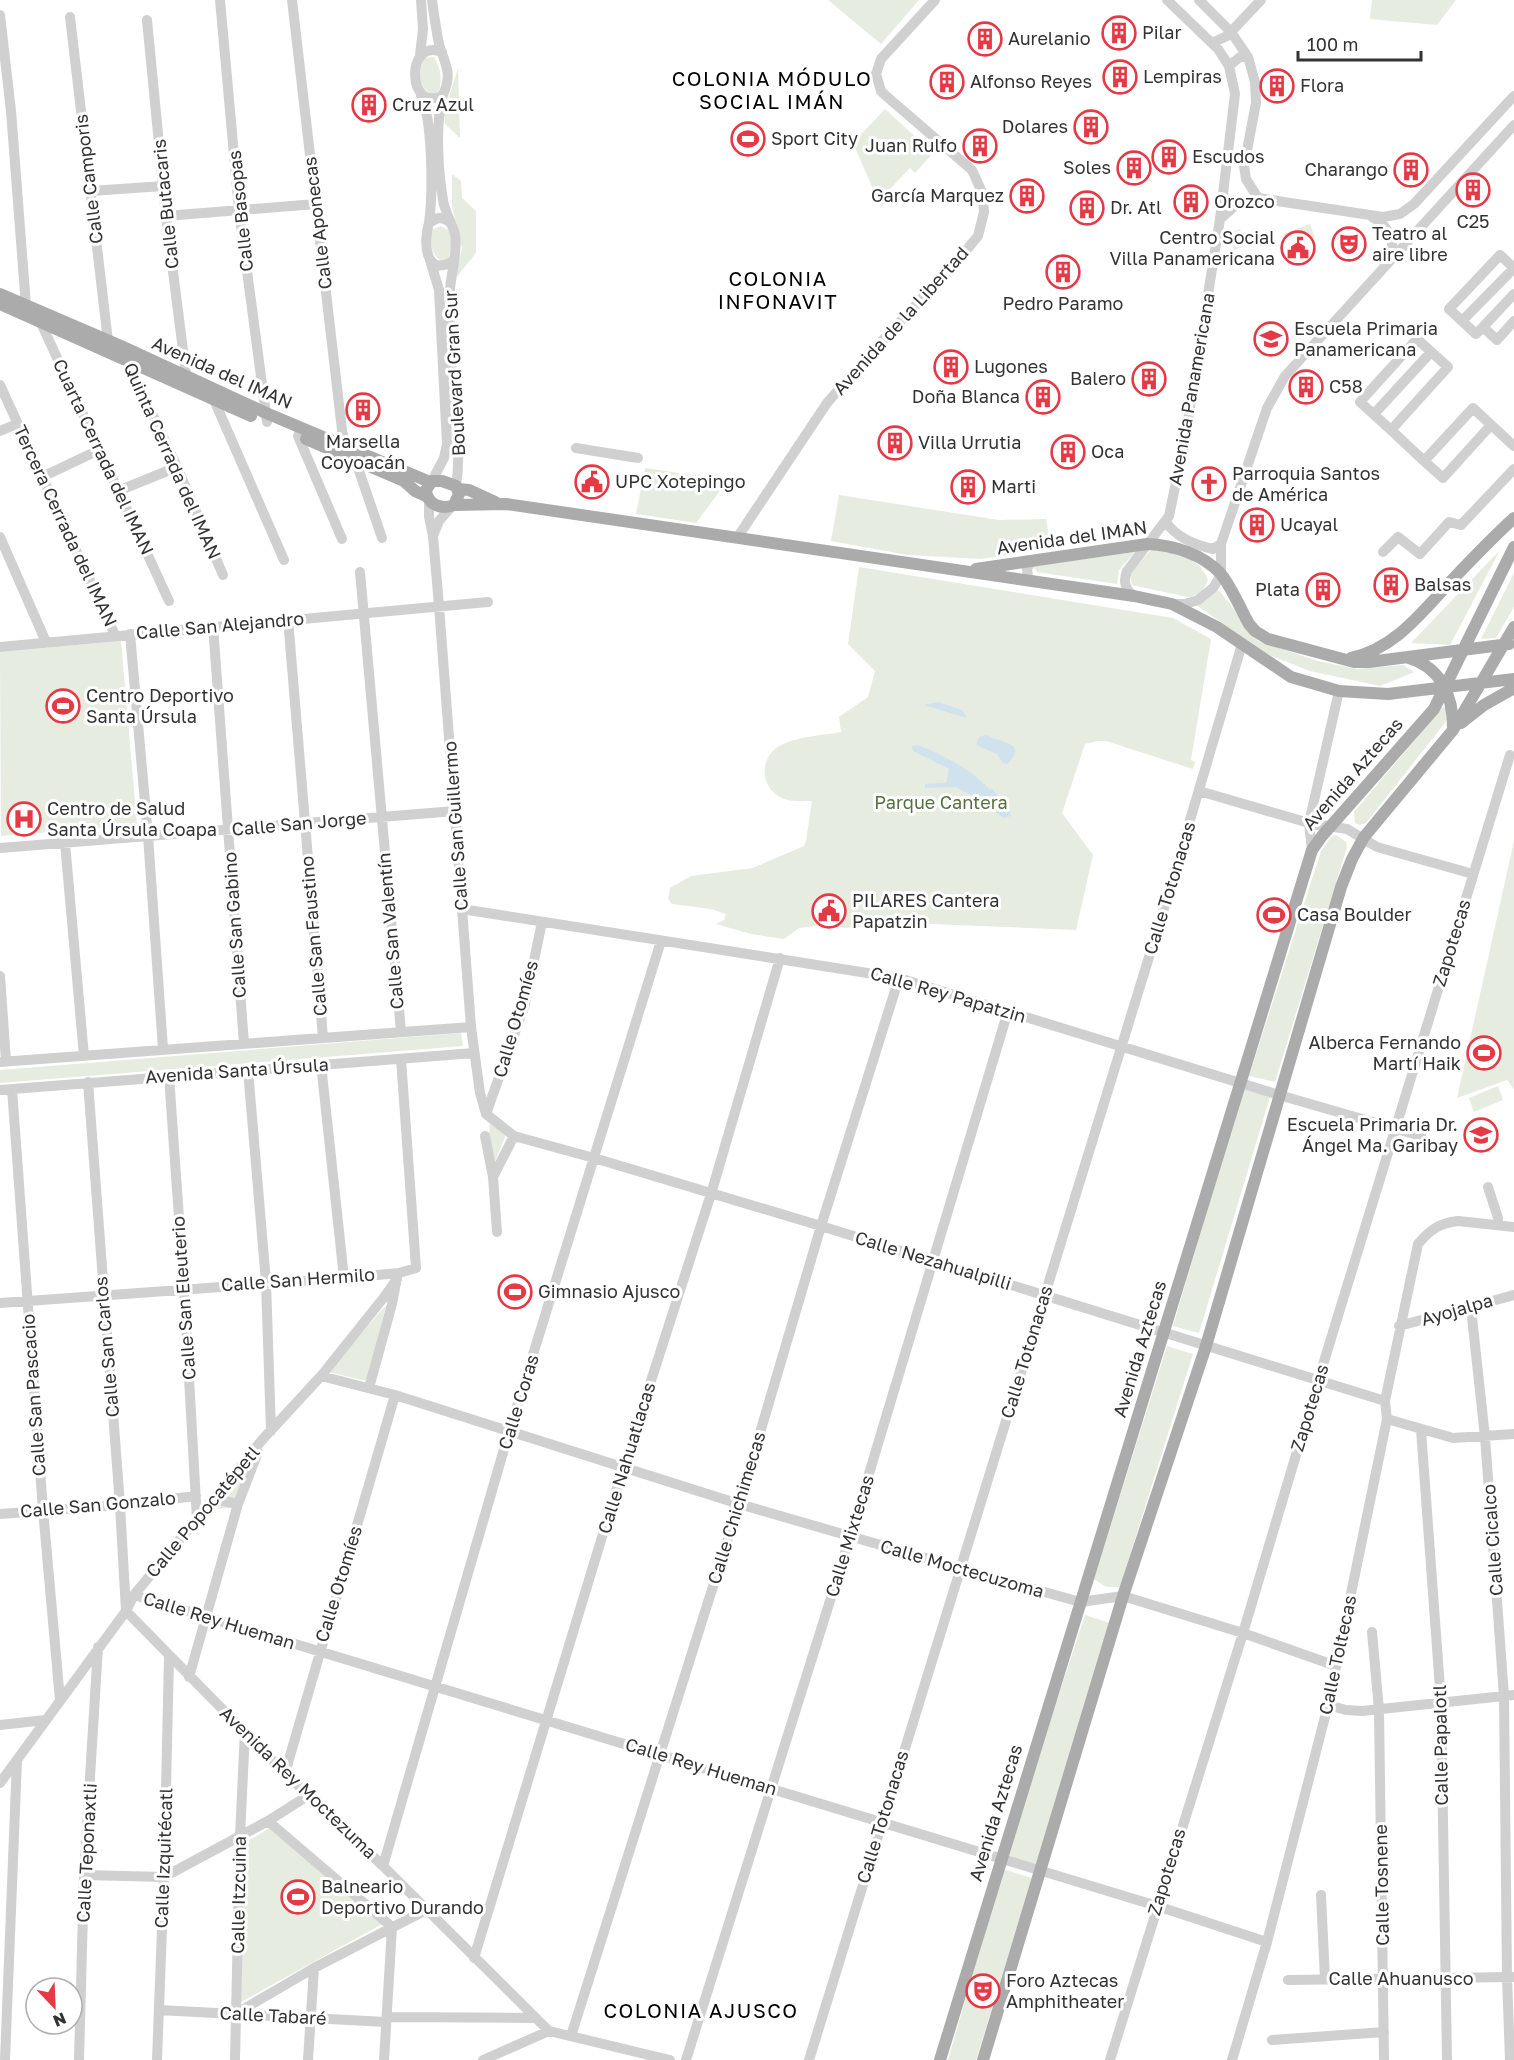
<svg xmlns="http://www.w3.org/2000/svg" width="1514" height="2060" font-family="'Golos Text',sans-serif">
<rect width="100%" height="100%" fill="#fff"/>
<path fill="#e6ecdf" d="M828 0H919L881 44Z
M1372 0H1456L1437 25 1370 19Z
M434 57C441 69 442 78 439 91L432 94C417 87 418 71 425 58Z
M458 68 460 138 445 124 444 113Z
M885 109 933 153 915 173 910 168 888 191 891 195 881 207 853 143Z
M452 174 461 181 462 198 476 211V253L455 279 462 248 452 206Z
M1310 224 1315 238 1289 248 1284 234Z
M441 226 450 231 451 245 449 258 441 261C430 253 431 242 431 230Z
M1240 229 1247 245 1234 250 1228 234Z
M645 468 728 480 696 523 636 514Z
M839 495 999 520 1046 519 1051 548 981 559 908 555 831 541Z
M1154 550C1178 554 1198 555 1208 580 1205 589 1197 597 1187 597L1132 585 1130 574 1150 551Z
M1500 550 1450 645 1411 643Z
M1135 552 1119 570 1117 584 1037 572 1034 568 1035 566Z
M859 567 1173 618 1211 639 1191 760 1195 762 1193 769 1106 741H1097L1085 744 1062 813 1093 855 1076 930 909 923 845 928 823 925 799 928 784 939 751 934 716 924 724 920 726 914 711 909 672 904 668 899 670 888 691 876 753 868 804 846 806 841 812 801C803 801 793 802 784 799 761 791 758 760 778 747 796 736 821 736 841 732L839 717 868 697 875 671 848 644Z
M1514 573V607L1496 638 1481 639Z
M1219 590 1258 641 1318 661 1357 669 1403 665 1414 672 1380 686 1310 671 1267 654 1196 605Z
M121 641 137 825 1 836 0 652Z
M1448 705 1447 719 1444 724 1366 823 1359 825 1355 823 1354 812 1443 707Z
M1336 835 1346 842 1347 847 1275 1082 1249 1076 1321 851 1331 837Z
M1514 841V1089L1507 1080 1457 1098Z
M461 1033 463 1046 0 1083V1070Z
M1498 1086 1503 1100 1474 1112 1469 1098Z
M1243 1089 1270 1097 1199 1333 1173 1326Z
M490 1124 506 1134 494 1164 489 1136Z
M386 1305 367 1381 328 1372Z
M1167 1346 1193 1354 1120 1587H1106L1094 1579Z
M247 1466 233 1508 211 1509Z
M1085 1615 1110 1623 1036 1865 1006 1855Z
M273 1826 384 1923 241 2002 243 1844Z
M1003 1869 1032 1878 976 2060H948Z"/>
<path fill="#cfe2ee" d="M938 702 962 710 967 718 924 705Z
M987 735C995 740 1005 740 1014 747 1017 754 1012 759 1007 764L1003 763 997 754 976 745 979 737Z
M918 745C945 756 971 769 990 790L992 789 1007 806 1011 816 1003 818 981 800 955 787 925 788V784L946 783 949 769 913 751 912 746Z"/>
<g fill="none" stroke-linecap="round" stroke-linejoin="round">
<path stroke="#d0d0d0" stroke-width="10" d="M220 0 239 210 267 422
M292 0 342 430 345 446 355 459 382 538
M432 0C434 15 436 29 439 44 445 66 453 71 443 95 407 115 405 37 442 52
M1167 0 1218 49 1229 66 1235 94 1220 219
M1199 0 1231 32 1248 57 1255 82 1256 103 1244 166 1246 179 1258 198
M0 15 11 111 26 306 24 311
M70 17 108 341 106 347
M147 20 166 216 187 382
M1212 43 1227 36 1261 0
M420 55 423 29 421 0
M1229 66 1240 57H1248
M443 95C435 124 438 170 443 200 444 208 448 216 451 223
M421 96C433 121 433 194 429 223
M91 191 163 186
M166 216 316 204
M1372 217C1390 226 1396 243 1390 261
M430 260 439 290 447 444 444 458 432 481
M453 261C425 278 423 242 429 223L438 218C449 218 453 225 455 235 458 253 451 272 450 290 449 326 451 363 454 399 456 429 461 457 456 486
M1513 267 1500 255 1449 309 1462 321 1514 268
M1514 294 1483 327 1497 340 1514 321
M43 319 41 323 169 601
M1462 321 1476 334 1483 327
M1417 339 1448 367 1391 430 1360 402Z
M126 357 177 467 223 575
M0 385 115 635
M216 395 214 400 284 560
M1374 414 1431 352
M1491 425 1443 478 1424 461 1473 408 1514 446
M302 428 298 436 342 539
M1391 430 1424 461
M0 431 17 424
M576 448 638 458
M42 477 99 450
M118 491 177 467
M429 500V517L433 536 439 606 471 1027 480 1093 486 1114
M1166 522C1176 537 1195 545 1213 549L1221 544
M433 536 439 521 451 507
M0 537 46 642
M737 538 827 403 869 355 959 259 978 236 984 212 983 200 981 190 972 170 885 95 881 91 876 74 881 59 935 0
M1383 552 1398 537 1420 554 1449 522 1461 525 1514 469
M360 572 401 1032
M1032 581 1028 577 1027 568 1031 563 1038 560
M1134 596C1125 590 1123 581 1127 571L1169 516 1185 439 1220 219 1235 206 1258 198 1383 217 1400 214 1414 204 1514 96
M1172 604H1185L1198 600 1213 588 1221 575V544L1267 408 1285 376 1514 125
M288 619 323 1038
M213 626 244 1044
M130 634 148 836 163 1049
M0 647 488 602
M1199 791 1309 823 1347 829 1377 847 1473 874
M65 843 84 1056
M0 848 455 811
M1312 850 1309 823 1339 691
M462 909 899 978 1279 1095 1421 1136
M0 976 6 1061
M0 1062 471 1027
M321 1064 344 1278
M248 1070 266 1282 271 1431
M169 1076 184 1289 197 1520
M88 1082 120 1505 126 1611 285 1773 383 1866 549 2031 670 2060
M12 1089 43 1510 60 1700
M0 1090 474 1053
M486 1114 514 1136 594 1158 821 1226 1385 1401
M486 1114 525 1004 542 922
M485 1136 493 1177
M1488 1187 1498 1218V1225
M497 1232 493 1177 514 1136
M0 1303 344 1278 399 1273 416 1268 401 1059
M1471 1308 1485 1437 1504 1696 1507 1977 1510 2060
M1399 1326 1514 1295
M321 1376 395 1395 739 1504 960 1568 1080 1602 1123 1596 1243 1633 1336 1666
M369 1388 392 1304 396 1283
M1387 1419 1453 1438 1514 1434
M1421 1430 1441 1702 1447 2060
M215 1499 238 1504
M0 1514 120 1505 196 1496
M134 1595 1157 1906 1267 1942
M1372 1632 1379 1710 1384 2060
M189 1677 238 1504 258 1452
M1328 1705 1346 1710 1362 1711 1514 1695
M0 1725 45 1720
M285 1773 395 1395
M0 1783 126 1611 134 1595 262 1440 321 1376 385 1296 397 1279
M268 1821 392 1927 384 2060
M383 1866 509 1432 661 941
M84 1875 164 1877 268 1821 309 1795
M1321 1895 1325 1979
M474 1958 623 1468 711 1194 780 958
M1288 1980 1514 1977
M159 2010 386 2022
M237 2013 314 1968 426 1910
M387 2017 535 2018
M571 2036 739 1504 821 1226 899 978
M1272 2040 1384 2032
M5 2060 17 1760
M79 2060 84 1875 98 1647
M157 2060 164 1877 169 1657
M235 2060 240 1836 245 1731
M308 2060 314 1968
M483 2060 549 2031
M686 2060 850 1537 1008 1011
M809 2060 1162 915 1242 644
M1110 2060 1243 1633 1318 1381 1510 755
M1232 2060 1267 1942 1328 1705 1387 1419 1385 1401 1418 1244C1430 1230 1439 1223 1458 1221L1514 1227"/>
<path stroke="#ababab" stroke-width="12" d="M0 294 121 346 266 413 430 482
M0 304 251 416
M306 439 404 481 415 491 426 496
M432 481H442L456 486 459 494 454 505C442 510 427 505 426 490Z
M458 489 469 490 495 502
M454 505 506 504 1134 596 1172 604 1217 627 1291 677 1339 691 1388 694 1514 679
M976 569 1147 544C1173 545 1203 554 1221 574 1232 588 1240 608 1249 624L1255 631 1268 639 1354 662H1369L1509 644
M1351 658C1395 649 1423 611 1452 580 1472 559 1492 538 1514 518
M1409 658C1442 668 1453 697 1453 728
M1461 723 1484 705 1514 688
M940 2060 1312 850 1322 836 1434 709 1514 547
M983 2060 1123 1596 1206 1346 1341 887 1352 859 1364 837 1453 730 1514 627"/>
</g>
<defs>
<symbol id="building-ring" viewBox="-11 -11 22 22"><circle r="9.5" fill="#fff" stroke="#e63946" stroke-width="1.5"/><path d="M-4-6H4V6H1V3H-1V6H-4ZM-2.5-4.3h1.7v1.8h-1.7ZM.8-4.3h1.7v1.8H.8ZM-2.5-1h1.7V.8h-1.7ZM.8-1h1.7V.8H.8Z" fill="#e63946"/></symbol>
<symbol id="stadium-ring" viewBox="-11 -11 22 22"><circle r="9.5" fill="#fff" stroke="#e63946" stroke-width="1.5"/><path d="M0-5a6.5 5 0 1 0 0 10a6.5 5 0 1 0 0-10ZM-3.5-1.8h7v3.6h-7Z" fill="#e63946"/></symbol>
<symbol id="theatre-ring" viewBox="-11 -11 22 22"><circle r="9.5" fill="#fff" stroke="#e63946" stroke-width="1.5"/><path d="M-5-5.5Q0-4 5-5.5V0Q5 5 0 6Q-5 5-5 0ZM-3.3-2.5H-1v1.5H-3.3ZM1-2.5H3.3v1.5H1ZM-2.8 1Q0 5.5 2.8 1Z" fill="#e63946"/></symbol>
<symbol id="civic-ring" viewBox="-11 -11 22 22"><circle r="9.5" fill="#fff" stroke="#e63946" stroke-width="1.5"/><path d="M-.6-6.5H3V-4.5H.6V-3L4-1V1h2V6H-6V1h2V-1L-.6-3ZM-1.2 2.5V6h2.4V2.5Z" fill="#e63946"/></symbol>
<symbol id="school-ring" viewBox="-11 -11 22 22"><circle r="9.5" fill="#fff" stroke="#e63946" stroke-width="1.5"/><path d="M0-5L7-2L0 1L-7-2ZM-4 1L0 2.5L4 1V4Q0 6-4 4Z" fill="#e63946"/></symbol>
<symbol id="church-ring" viewBox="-11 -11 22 22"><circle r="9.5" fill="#fff" stroke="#e63946" stroke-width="1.5"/><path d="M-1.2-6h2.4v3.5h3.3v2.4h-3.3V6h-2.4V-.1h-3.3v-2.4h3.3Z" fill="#e63946"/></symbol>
<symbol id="hospital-ring" viewBox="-11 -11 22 22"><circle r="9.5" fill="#fff" stroke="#e63946" stroke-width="1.5"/><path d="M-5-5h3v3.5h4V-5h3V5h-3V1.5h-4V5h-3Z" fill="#e63946"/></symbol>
</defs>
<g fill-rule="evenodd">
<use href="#building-ring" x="1100" y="14" width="38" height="38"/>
<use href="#building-ring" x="966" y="20" width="38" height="38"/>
<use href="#building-ring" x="1101" y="58" width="38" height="38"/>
<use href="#building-ring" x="928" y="63" width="38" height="38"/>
<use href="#building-ring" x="1258" y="67" width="38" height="38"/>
<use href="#building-ring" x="350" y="86" width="38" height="38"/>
<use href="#building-ring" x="1072" y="108" width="38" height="38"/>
<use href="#stadium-ring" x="729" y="120" width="38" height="38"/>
<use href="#building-ring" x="961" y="127" width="38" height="38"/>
<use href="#building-ring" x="1150" y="138" width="38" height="38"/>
<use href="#building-ring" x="1115" y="149" width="38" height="38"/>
<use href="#building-ring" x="1392" y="151" width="38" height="38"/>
<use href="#building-ring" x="1454" y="171" width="38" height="38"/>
<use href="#building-ring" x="1008" y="177" width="38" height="38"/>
<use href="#building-ring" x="1172" y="183" width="38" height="38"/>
<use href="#building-ring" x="1068" y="189" width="38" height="38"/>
<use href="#theatre-ring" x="1330" y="225" width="38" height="38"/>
<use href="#civic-ring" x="1279" y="229" width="38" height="38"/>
<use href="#building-ring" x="1044" y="253" width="38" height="38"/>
<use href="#school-ring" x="1252" y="320" width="38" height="38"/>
<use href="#building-ring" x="932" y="348" width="38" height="38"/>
<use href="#building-ring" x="1130" y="360" width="38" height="38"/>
<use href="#building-ring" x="1287" y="368" width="38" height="38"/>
<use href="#building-ring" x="1024" y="378" width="38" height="38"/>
<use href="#building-ring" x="344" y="391" width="38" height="38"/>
<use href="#building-ring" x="876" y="424" width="38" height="38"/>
<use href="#building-ring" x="1049" y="433" width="38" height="38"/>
<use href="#civic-ring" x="573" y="463" width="38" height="38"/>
<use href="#church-ring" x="1190" y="465" width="38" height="38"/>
<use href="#building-ring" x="949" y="468" width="38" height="38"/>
<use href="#building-ring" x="1238" y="506" width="38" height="38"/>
<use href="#building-ring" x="1372" y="566" width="38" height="38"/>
<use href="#building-ring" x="1304" y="571" width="38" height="38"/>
<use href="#stadium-ring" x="44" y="687" width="38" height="38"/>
<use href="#hospital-ring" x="5" y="800" width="38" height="38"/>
<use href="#civic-ring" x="810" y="892" width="38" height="38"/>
<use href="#stadium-ring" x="1255" y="896" width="38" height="38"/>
<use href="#stadium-ring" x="1465" y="1034" width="38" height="38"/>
<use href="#school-ring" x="1462" y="1116" width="38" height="38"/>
<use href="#stadium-ring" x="496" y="1273" width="38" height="38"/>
<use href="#stadium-ring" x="279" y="1878" width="38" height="38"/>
<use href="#theatre-ring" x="964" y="1972" width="38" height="38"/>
</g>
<g text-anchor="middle" stroke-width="6" stroke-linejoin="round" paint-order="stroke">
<g font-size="18" fill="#333" stroke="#fff" text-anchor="start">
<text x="1142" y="39">Pilar</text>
<text x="1008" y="45">Aurelanio</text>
<text x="1143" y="83">Lempiras</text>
<text x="970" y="88">Alfonso Reyes</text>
<text x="1300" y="92">Flora</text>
<text x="392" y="111">Cruz Azul</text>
<text x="1068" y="133" text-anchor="end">Dolares</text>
<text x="771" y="145">Sport City</text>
<text x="957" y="152" text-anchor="end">Juan Rulfo</text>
<text x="1192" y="163">Escudos</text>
<text x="1111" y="174" text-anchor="end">Soles</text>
<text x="1388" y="176" text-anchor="end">Charango</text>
<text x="1004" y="202" text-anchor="end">García Marquez</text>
<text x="1214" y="208">Orozco</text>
<text x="1110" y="214">Dr. Atl</text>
<text x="1473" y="228" text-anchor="middle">C25</text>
<text x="1372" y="240">Teatro al<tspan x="1372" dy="21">aire libre</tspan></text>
<text x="1275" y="244" text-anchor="end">Centro Social<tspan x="1275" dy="21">Villa Panamericana</tspan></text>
<text x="1063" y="310" text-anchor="middle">Pedro Paramo</text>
<text x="1294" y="335">Escuela Primaria<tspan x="1294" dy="21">Panamericana</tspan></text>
<text x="974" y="373">Lugones</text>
<text x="1126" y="385" text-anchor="end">Balero</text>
<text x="1329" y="393">C58</text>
<text x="1020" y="403" text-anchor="end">Doña Blanca</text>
<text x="363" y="448" text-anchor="middle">Marsella<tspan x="363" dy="21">Coyoacán</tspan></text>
<text x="918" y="449">Villa Urrutia</text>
<text x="1091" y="458">Oca</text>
<text x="1232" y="480">Parroquia Santos<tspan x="1232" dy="21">de América</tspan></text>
<text x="615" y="488">UPC Xotepingo</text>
<text x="991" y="493">Marti</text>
<text x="1280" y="531">Ucayal</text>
<text x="1414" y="591">Balsas</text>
<text x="1300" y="596" text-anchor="end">Plata</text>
<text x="86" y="702">Centro Deportivo<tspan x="86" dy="21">Santa Úrsula</tspan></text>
<text x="47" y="815">Centro de Salud<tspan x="47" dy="21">Santa Úrsula Coapa</tspan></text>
<text x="852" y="907">PILARES Cantera<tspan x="852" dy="21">Papatzin</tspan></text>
<text x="1297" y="921">Casa Boulder</text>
<text x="1461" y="1049" text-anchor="end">Alberca Fernando<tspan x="1461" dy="21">Martí Haik</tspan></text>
<text x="1458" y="1131" text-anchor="end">Escuela Primaria Dr.<tspan x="1458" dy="21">Ángel Ma. Garibay</tspan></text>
<text x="538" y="1298">Gimnasio Ajusco</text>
<text x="321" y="1893">Balneario<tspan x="321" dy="21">Deportivo Durando</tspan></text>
<text x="1006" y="1987">Foro Aztecas<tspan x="1006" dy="21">Amphitheater</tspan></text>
</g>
<g font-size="18" fill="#333" stroke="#fff">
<text transform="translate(89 179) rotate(-97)" y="6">Calle Camporis</text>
<text transform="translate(166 204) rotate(-96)" y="6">Calle Butacaris</text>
<text transform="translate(241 211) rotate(-96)" y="6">Calle Basopas</text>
<text transform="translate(318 223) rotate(-97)" y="6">Calle Aponecas</text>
<text transform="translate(901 321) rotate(-48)" y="6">Avenida de la Libertad</text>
<text transform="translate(222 373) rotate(24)" y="6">Avenida del IMAN</text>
<text transform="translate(455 373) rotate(-93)" y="6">Boulevard Gran Sur</text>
<text transform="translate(1192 389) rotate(-80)" y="6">Avenida Panamericana</text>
<text transform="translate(103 457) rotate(65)" y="6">Cuarta Cerrada del IMAN</text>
<text transform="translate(172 461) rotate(66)" y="6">Quinta Cerrada del IMAN</text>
<text transform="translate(65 526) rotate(65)" y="6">Tercera Cerrada del IMAN</text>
<text transform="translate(1072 538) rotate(-8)" y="6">Avenida del IMAN</text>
<text transform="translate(220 626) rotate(-5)" y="6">Calle San Alejandro</text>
<text transform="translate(1353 774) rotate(-49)" y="6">Avenida Aztecas</text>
<text transform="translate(299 824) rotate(-5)" y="6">Calle San Jorge</text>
<text transform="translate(456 826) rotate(-94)" y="6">Calle San Guillermo</text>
<text transform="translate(1170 888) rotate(-73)" y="6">Calle Totonacas</text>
<text transform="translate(235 925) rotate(-94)" y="6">Calle San Gabino</text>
<text transform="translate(391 931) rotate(-95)" y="6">Calle San Valentín</text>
<text transform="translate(314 936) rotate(-95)" y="6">Calle San Faustino</text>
<text transform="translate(1452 943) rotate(-73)" y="6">Zapotecas</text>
<text transform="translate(948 995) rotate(16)" y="6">Calle Rey Papatzin</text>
<text transform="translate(516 1019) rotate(-74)" y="6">Calle Otomíes</text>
<text transform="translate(237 1071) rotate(-4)" y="6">Avenida Santa Úrsula</text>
<text transform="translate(933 1261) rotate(17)" y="6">Calle Nezahualpilli</text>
<text transform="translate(298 1280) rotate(-4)" y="6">Calle San Hermilo</text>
<text transform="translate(184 1298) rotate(-94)" y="6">Calle San Eleuterio</text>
<text transform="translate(1457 1310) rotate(-16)" y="6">Ayojalpa</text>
<text transform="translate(107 1347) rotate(-95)" y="6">Calle San Carlos</text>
<text transform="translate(1140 1349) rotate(-73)" y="6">Avenida Aztecas</text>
<text transform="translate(1027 1352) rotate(-73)" y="6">Calle Totonacas</text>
<text transform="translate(34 1395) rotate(-94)" y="6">Calle San Pascacio</text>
<text transform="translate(519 1402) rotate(-73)" y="6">Calle Coras</text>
<text transform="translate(1310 1408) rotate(-73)" y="6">Zapotecas</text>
<text transform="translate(627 1458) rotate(-73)" y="6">Calle Nahuatlacas</text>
<text transform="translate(98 1505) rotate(-5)" y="6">Calle San Gonzalo</text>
<text transform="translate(737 1508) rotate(-73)" y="6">Calle Chichimecas</text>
<text transform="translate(203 1512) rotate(-50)" y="6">Calle Popocatépetl</text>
<text transform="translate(850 1536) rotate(-73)" y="6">Calle Mixtecas</text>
<text transform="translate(1493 1540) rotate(-94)" y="6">Calle Cicalco</text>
<text transform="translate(962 1569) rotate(16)" y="6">Calle Moctecuzoma</text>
<text transform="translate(339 1584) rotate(-73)" y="6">Calle Otomíes</text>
<text transform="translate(219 1621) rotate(17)" y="6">Calle Rey Hueman</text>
<text transform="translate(1338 1655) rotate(-78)" y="6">Calle Toltecas</text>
<text transform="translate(1441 1745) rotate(-91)" y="6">Calle Papalotl</text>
<text transform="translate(701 1767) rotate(17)" y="6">Calle Rey Hueman</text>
<text transform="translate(298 1783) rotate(44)" y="6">Avenida Rey Moctezuma</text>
<text transform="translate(996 1813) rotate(-73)" y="6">Avenida Aztecas</text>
<text transform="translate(883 1817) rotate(-73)" y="6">Calle Totonacas</text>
<text transform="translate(87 1853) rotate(-87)" y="6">Calle Teponaxtli</text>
<text transform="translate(164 1858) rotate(-88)" y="6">Calle Izquitécatl</text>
<text transform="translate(1167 1872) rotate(-73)" y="6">Zapotecas</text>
<text transform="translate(1382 1885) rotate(-91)" y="6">Calle Tosnene</text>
<text transform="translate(239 1895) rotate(-89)" y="6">Calle Itzcuina</text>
<text x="1401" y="1985">Calle Ahuanusco</text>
<text transform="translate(273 2016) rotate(3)" y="6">Calle Tabaré</text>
</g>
<g font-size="18" fill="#56703f" stroke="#fff">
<text x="941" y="809">Parque Cantera</text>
</g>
<g font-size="20" letter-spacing="1.5" fill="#000" stroke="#fff">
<text x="772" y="86">COLONIA MÓDULO<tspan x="772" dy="23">SOCIAL IMÁN</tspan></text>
<text x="778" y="286">COLONIA<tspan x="778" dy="23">INFONAVIT</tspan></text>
<text x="701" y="2018">COLONIA AJUSCO</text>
</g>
</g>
<g transform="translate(54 2006) rotate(157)"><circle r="28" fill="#ffffff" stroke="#adadad" stroke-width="1.5"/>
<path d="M0-4.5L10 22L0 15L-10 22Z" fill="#e63946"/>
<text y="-9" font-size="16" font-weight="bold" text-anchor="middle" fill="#333333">N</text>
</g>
<path d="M1298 51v9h123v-9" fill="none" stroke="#333333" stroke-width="3"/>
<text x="1307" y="51" font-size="18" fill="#333333" stroke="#ffffff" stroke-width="4.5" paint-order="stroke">100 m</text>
</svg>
